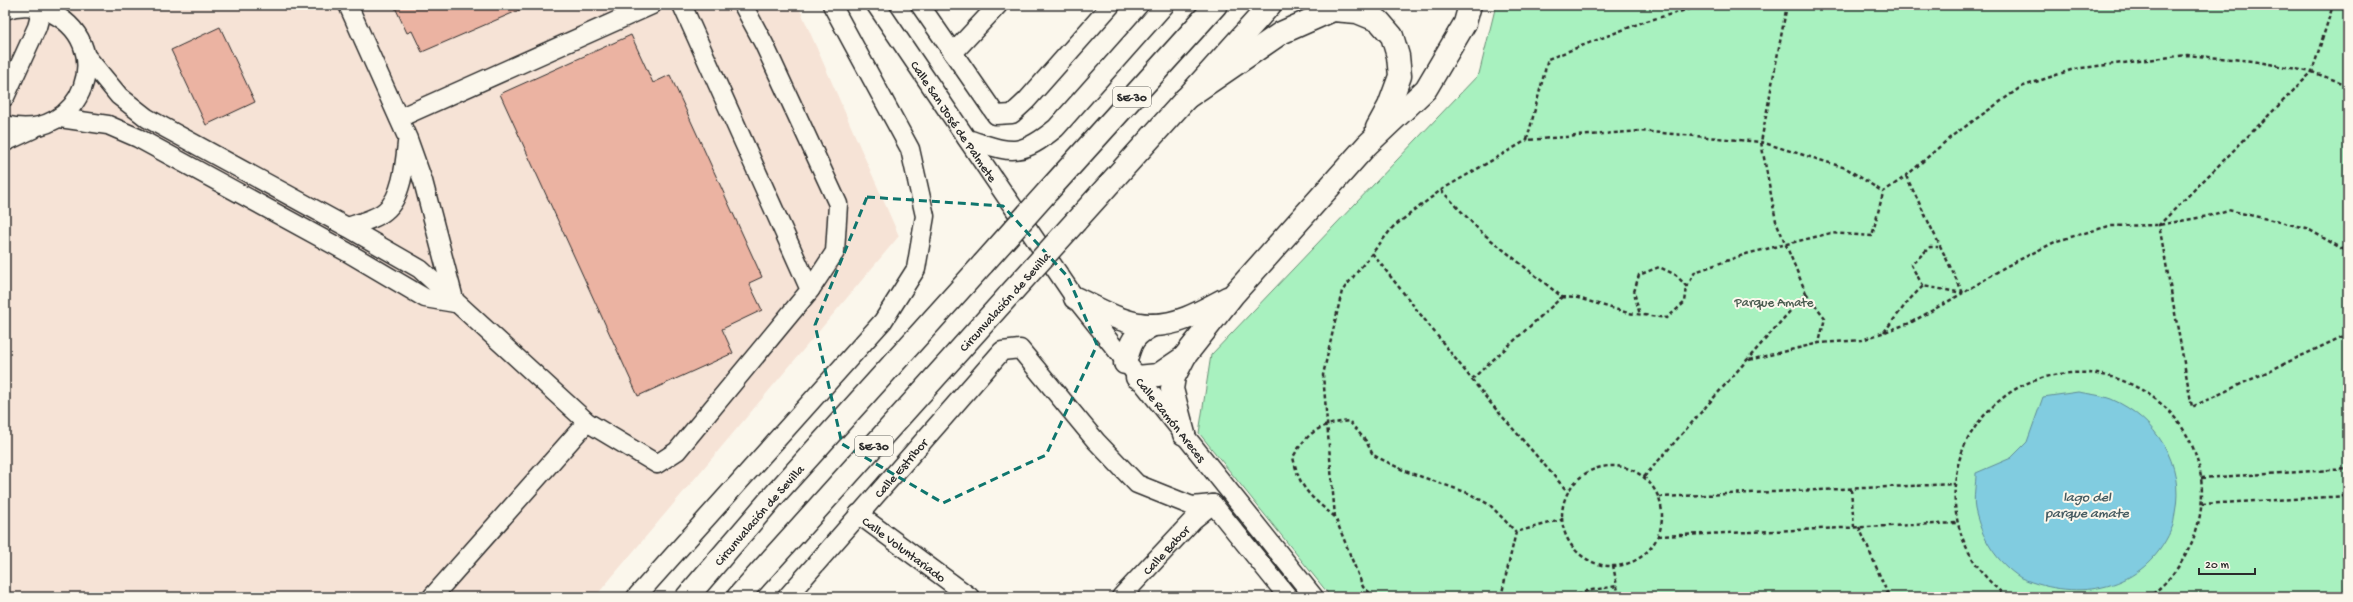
<svg xmlns="http://www.w3.org/2000/svg" width="2353" height="602" font-family="'Gochi Hand',sans-serif">
<rect width="100%" height="100%" fill="#fbf7ec"/>
<filter id="ink" filterUnits="userSpaceOnUse"><feTurbulence type="fractalNoise" baseFrequency=".025" numOctaves="2"/><feDisplacementMap in="SourceGraphic" scale="8" xChannelSelector="R" yChannelSelector="G"/><feConvolveMatrix kernelMatrix="1 2 1 2 8 2 1 2 1" color-interpolation-filters="sRGB"/></filter>
<g filter="url(#ink)">
<path fill="#f6e3d6" d="M5 5H798L899 236 595 597H5Z"/>
<path fill="#a8f1bf" stroke="#6a8e75" d="M1496 5H2348V597H1331L1199 433 1211 355 1479 74Z"/>
<path fill="#81cce0" stroke="#5f8c98" d="M2078 392C2089 394 2101 395 2111 399 2156 418 2185 464 2175 513 2174 518 2174 525 2171 530 2144 591 2078 602 2021 578 1996 562 1981 537 1975 509 1973 498 1976 484 1976 473L2011 458 2027 442 2043 397Z"/>
<path fill="#ebb3a2" stroke="#2b2b2b" d="M394 5H531L422 52 412 31 407 33Z
M220 27 255 102 206 125 171 50Z
M631 35 653 83 670 75 762 277 749 283 762 310 722 329 733 353 638 396 500 94Z"/>
<g fill="none" stroke-linecap="round" stroke-linejoin="round">
<defs>
<g id="minor">
<path d="M348 5 408 139 423 181 455 303"/>
<path d="M743 5 764 44 838 204 835 252 810 290"/>
<path id="s1" d="M876 5 1075 298 1314 597"/>
<path d="M920 5 996 115 1012 114 1026 101 1111 5"/>
<path d="M5 10C18 5 34 5 47 11 120 41 83 145 5 125"/>
<path d="M953 53 998 5"/>
<path d="M86 56 119 96 147 118 347 227 420 269 587 422 657 464 677 451 810 290 682 5"/>
<path d="M5 97 37 27 43 5"/>
<path d="M60 118 108 125 138 138 347 252 425 298 455 303"/>
<path d="M399 118 652 5"/>
<path d="M967 139C1011 152 1018 159 1056 128L1165 5"/>
<path d="M5 142 33 129"/>
<path d="M347 227C359 223 376 219 385 211 402 198 405 163 407 143"/>
<path id="s2" d="M858 514 970 597"/>
<path d="M432 597 587 422"/>
<path d="M636 597 883 321 916 269 925 216 910 149 832 5"/>
<path id="s3" d="M787 597 1002 351 1020 349 1096 441 1137 484 1192 506 1213 504 1288 597"/>
<path id="s4" d="M1121 597 1193 520 1213 504"/>
</g>
<g id="highway">
<path d="M1185 99 1281 33 1333 10 1357 12 1379 21 1392 36 1398 56 1400 76 1389 106 1377 128"/>
<path d="M1049 190 1216 5"/>
<path d="M1076 221 1270 5"/>
<path d="M1075 298C1099 309 1126 326 1153 325 1180 325 1204 310 1227 298"/>
<path d="M1125 363C1131 341 1133 335 1153 325"/>
<path d="M1137 377 1158 375 1183 358"/>
<path d="M1184 434 1172 389 1174 377 1185 356 1233 295 1367 145 1426 89 1465 23 1470 5"/>
<path id="s5" d="M687 597 771 499 983 264"/>
<path d="M738 597 1009 295"/>
</g>
</defs>
<use href="#minor" stroke="#2b2b2b" stroke-width="21"/>
<use href="#highway" stroke="#2b2b2b" stroke-width="25"/>
<path stroke="#2b2b2b" stroke-width="2.5" stroke-dasharray="4 3" stroke-linecap="butt" d="M1704 5 1643 22 1548 59 1527 140 1640 131 1761 142 1846 168 1883 192 1906 176 1952 136 2021 87 2074 69 2187 55 2253 61 2312 72 2333 5
M2348 85 2312 72 2159 225 2192 407 2348 334
M1906 176 1963 293 2005 267 2057 241 2109 226 2159 225 2208 216 2228 210 2306 228 2348 252
M1441 190 1480 231 1562 297 1472 379
M1372 253 1488 400 1567 491
M1923 286 1911 265 1930 247H1938
M1687 287 1695 272 1746 254 1831 233 1872 236 1883 193
M1806 293 1825 318 1819 343
M1562 297 1578 298 1628 313 1667 318 1685 302 1687 287 1676 275 1659 267 1639 275 1634 292 1640 315
M1884 332 1909 300 1923 286 1963 293
M1749 360 1819 343 1862 340 1910 323 1963 293
M1562 516a50 50 0 1 1 100 0a50 50 0 1 1-100 0Z
M1644 477 1806 293 1776 221 1761 142 1787 5
M2201 478 2348 469
M1851 489 1854 527
M1659 497 1955 484
M2202 504 2348 496
M1335 517C1310 496 1300 490 1293 457 1308 432 1319 424 1349 421L1366 441 1373 455 1405 471 1468 493 1490 505 1516 532
M1859 527 1889 597
M1658 536 1958 523
M1613 565 1619 597
M1375 597 1363 587 1335 517 1323 375 1342 291 1393 227 1441 190 1527 140
M1501 597 1516 532 1561 520
M1571 597 1586 591 1617 586
M2007 597C1969 567 1949 524 1956 476 1960 444 1979 416 2004 397 2023 382 2046 375 2070 373 2095 371 2119 377 2140 389 2221 435 2221 542 2149 597"/>
<use href="#minor" stroke="#fbf7ec" stroke-width="18"/>
<use href="#highway" stroke="#fbf7ec" stroke-width="22"/>
<defs>
<path id="highway-bridge" d="M983 264 1049 190
M1009 295 1076 221"/>
</defs>
<use href="#highway-bridge" stroke="#2b2b2b" stroke-width="25" stroke-linecap="butt"/>
<use href="#highway-bridge" stroke="#fbf7ec" stroke-width="22"/>
</g>
</g>
<path fill="none" stroke="#0f766e" stroke-width="3" stroke-dasharray="8 5" stroke-linejoin="round" d="M867 197 1003 206 1068 277 1097 345 1046 455 943 503 842 444 815 325Z"/>
<g text-anchor="middle" stroke-width="4" stroke-linejoin="round" paint-order="stroke">
<g fill="#fbf7ec" stroke="#696865" stroke-width="1">
<rect x="1113" y="87" width="38" height="20" rx="3"/>
<rect x="855" y="436" width="38" height="20" rx="3"/>
</g>
<g font-size="12" font-weight="bold" fill="#2b2b2b">
<text x="1132" y="101">SE-30</text>
<text x="874" y="450">SE-30</text>
</g>
<g font-size="13" fill="#2b2b2b" stroke="#fbf7ec">
<text dy="5" stroke="none"><textPath href="#s1" startOffset="140">Calle San José de Palmete</textPath></text>
<text transform="translate(1004 301) rotate(-48)" y="5">Circunvalación de Sevilla</text>
<text dy="5" stroke="none"><textPath href="#s1" startOffset="509">Calle Ramón Areces</textPath></text>
<text dy="5" stroke="none"><textPath href="#s3" startOffset="172">Calle Estribor</textPath></text>
<text dy="5" stroke="none"><textPath href="#s5" startOffset="109">Circunvalación de Sevilla</textPath></text>
<text dy="5" stroke="none"><textPath href="#s2" startOffset="58">Calle Voluntariado</textPath></text>
<text dy="5" stroke="none"><textPath href="#s4" startOffset="65">Calle Babor</textPath></text>
</g>
<g font-size="13" fill="#4a5c50" stroke="#fbf7ec">
<text x="1774" y="306">Parque Amate</text>
</g>
<g font-size="14" font-style="italic" fill="#455b61" stroke="#fbf7ec">
<text x="2087" y="501">lago del<tspan x="2087" dy="16">parque amate</tspan></text>
</g>
</g>
<rect width="2353" height="602" fill="none" stroke="#fbf7ec" stroke-width="20"/>
<rect x="10" y="10" width="2333" height="582" fill="none" stroke="#2b2b2b" stroke-width="1.5" filter="url(#ink)"/>
<path d="M2199 568v6h56v-6" fill="none" stroke="#2b2b2b" stroke-width="2"/>
<text x="2205" y="568" font-size="12" fill="#2b2b2b" stroke="#fbf7ec" stroke-width="3" paint-order="stroke">20 m</text>
</svg>
